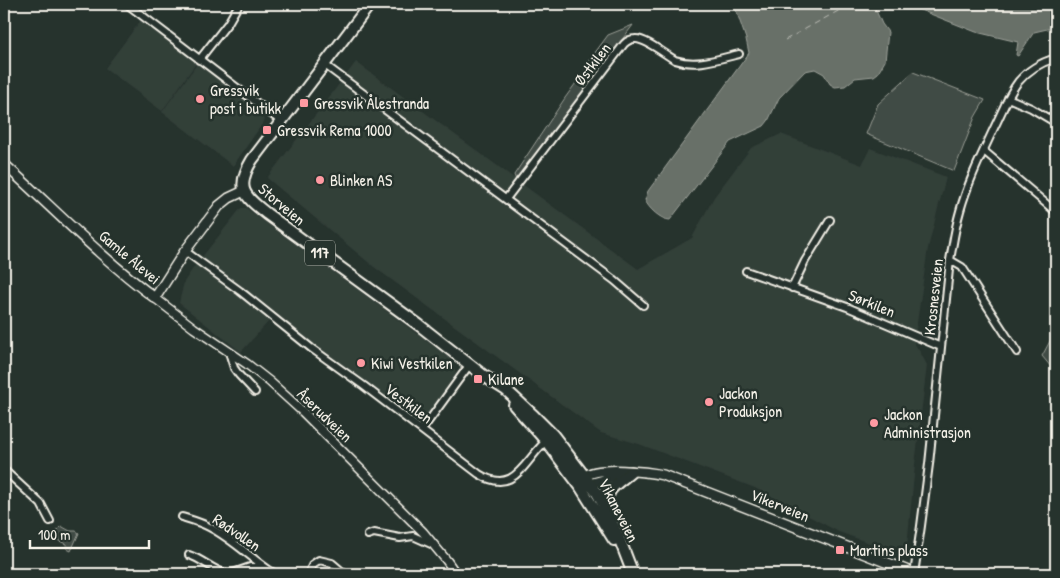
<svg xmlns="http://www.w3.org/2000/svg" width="1060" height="578" font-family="'Patrick Hand',sans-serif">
<rect width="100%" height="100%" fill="#26332d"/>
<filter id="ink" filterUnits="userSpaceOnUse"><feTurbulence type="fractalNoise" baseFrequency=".02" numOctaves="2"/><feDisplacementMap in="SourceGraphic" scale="10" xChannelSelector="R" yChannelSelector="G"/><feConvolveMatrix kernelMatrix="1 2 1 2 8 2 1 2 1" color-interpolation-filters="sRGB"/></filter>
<g filter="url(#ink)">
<path fill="#333f39" d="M141 20 197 62 162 111 105 68Z
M356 62 638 269 692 238 714 197 751 148 781 134 862 165 870 148 946 177 928 248 914 343 920 352 927 365 915 465 907 546 883 548 839 532 755 488 639 444 601 433 374 267 267 178Z
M198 63 249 102 265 120 233 166 162 112Z
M241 208H246L357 289 452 360 456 373 437 403 414 431 269 321 241 352 179 303 184 282 194 267Z"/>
<path fill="#414b45" stroke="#9a9e96" d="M633 25 594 77 589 76 584 72 591 58 608 35Z
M913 72 985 100 975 117 954 171 866 134 878 104Z
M581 76 584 80 587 88 516 180 514 175 565 98Z
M1056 330V373L1042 356Z
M61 526 70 531H76L79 533 71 551 67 549 66 544 55 539 56 531Z"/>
<path fill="#676f68" stroke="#9fa39b" d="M734 4H875L874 6 882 24 888 32 885 61 878 73 874 76 855 78 845 86 835 87 830 84 824 74 815 69 805 71 779 98 768 121 764 126 730 142 670 220C661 220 648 208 645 200L648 191 749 53 746 39Z
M905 4H1056V27L1034 32 1018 56 1016 55 1018 42 976 32Z"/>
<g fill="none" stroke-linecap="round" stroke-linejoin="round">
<path stroke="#bcbdb5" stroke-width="1" stroke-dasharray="6 5" stroke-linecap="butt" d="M785 40 840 10 845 4"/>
<defs>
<path id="minor" d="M127 4 282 122
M199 60 228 23 239 4
M325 65 575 251 614 280 643 305
M1008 98 1031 108 1056 123
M984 151 1056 212
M506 199 624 44C627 41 631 39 635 39 645 38 666 55 675 60 696 67 718 59 739 54
M185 251 240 291 311 348 364 386 479 474C513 495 523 464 543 444
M4 255H5
M950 260 962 267 1017 352
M746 271 847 307 941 347
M792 288 805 261 830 220
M229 352 234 368 239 375 255 392
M422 430 470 364
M4 470 41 504 50 521
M182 517C192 520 203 523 211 528 234 540 253 560 275 574
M368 535 374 533 400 538 413 536 431 544
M189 555C202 559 214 571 227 574
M230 574 250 567 262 566
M308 574 313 564 319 560 332 563 345 574
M914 574 921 526 929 464 950 260C953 244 955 228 960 211 968 182 982 154 995 126 1002 112 1008 95 1018 82 1028 70 1042 62 1056 58"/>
<path id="tertiary" d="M155 298 194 328 247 364 270 382 303 412 423 532 447 561 456 574"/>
<path id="secondary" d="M4 164C54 209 101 258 155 298L185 251 219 206 229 198 244 191
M582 483C582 483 585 477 586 476 596 466 649 472 663 475L916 574
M585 485 626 474"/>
<path id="primary" d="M370 4 252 160C235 188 244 196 267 214L419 325 484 376 506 390 534 416 553 435 585 477 597 493 606 509 618 535 633 574
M514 405 546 441 580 486 614 540
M606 509C606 487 616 485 631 472"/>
</defs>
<use href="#minor" stroke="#f4f1e8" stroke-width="10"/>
<use href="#tertiary" stroke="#f4f1e8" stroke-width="11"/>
<use href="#secondary" stroke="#f4f1e8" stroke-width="12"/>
<use href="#primary" stroke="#f4f1e8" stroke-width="14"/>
<use href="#minor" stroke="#26332d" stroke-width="6"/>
<use href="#tertiary" stroke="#26332d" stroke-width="8"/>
<use href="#secondary" stroke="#26332d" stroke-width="9"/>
<use href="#primary" stroke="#26332d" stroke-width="10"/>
</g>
</g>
<g fill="#ff9aa2" stroke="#26332d" stroke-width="2">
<circle cx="200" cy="99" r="5"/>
<rect x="299" y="98" width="10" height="10" rx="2.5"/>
<rect x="262" y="125" width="10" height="10" rx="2.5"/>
<circle cx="320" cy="180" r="5"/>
<circle cx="361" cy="363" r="5"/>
<rect x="473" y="374" width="10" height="10" rx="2.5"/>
<circle cx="709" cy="402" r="5"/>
<circle cx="874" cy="423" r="5"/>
<rect x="835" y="545" width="10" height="10" rx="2.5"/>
</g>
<g text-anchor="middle" stroke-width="5" stroke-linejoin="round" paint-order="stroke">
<rect fill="#26332d" stroke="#b6b8b0" stroke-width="1" x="305" y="240.5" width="30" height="25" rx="4"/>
<g font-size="15" font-weight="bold" fill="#f4f1e8">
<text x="320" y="258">117</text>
</g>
<g font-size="16" fill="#f4f1e8" stroke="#26332d">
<text transform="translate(592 64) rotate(-53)" y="6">Østkilen</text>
<text transform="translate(282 204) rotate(40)" y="6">Storveien</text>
<text transform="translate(130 257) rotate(40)" y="6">Gamle Ålevei</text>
<text transform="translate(933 297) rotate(-84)" y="6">Krosnesveien</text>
<text transform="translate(872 303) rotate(22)" y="6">Sørkilen</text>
<text transform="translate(409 403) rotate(37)" y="6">Vestkilen</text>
<text transform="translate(325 415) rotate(44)" y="6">Åserudveien</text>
<text transform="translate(780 505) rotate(22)" y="6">Vikerveien</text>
<text transform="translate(619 510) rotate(63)" y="6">Vikaneveien</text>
<text transform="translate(237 532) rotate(34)" y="6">Rødvollen</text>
</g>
<g font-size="16" fill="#f4f1e8" stroke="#26332d" text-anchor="start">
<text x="210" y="96">Gressvik<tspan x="210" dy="18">post i butikk</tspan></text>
<text x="314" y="109">Gressvik Ålestranda</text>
<text x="277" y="136">Gressvik Rema 1000</text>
<text x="330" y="186">Blinken AS</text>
<text x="371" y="369">Kiwi Vestkilen</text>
<text x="488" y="385">Kilane</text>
<text x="719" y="399">Jackon<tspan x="719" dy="18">Produksjon</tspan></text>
<text x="884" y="420">Jackon<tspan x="884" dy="18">Administrasjon</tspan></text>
<text x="850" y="556">Martins plass</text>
</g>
</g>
<rect width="1060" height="578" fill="none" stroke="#26332d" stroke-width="20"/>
<rect x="10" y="10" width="1040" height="558" fill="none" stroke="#f4f1e8" stroke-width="2" filter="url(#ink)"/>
<path d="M30 540v8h119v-8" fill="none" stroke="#f4f1e8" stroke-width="2.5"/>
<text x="38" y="540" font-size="15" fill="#f4f1e8" stroke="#26332d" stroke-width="4" paint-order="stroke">100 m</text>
</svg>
